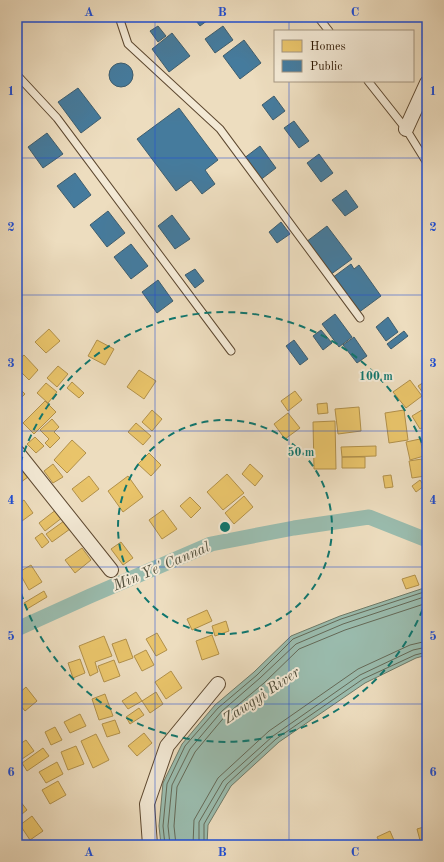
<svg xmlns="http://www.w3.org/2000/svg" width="444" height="862" font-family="'Old Standard TT',serif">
<rect width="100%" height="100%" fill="#edddbf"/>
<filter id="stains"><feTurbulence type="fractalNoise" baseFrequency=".005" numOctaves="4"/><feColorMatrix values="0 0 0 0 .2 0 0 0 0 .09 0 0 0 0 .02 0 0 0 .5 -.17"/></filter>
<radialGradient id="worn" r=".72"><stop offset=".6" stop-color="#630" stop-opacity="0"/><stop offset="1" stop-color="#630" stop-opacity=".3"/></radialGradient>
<path fill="#9abcae" stroke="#6e7a68" d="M427 587V655L416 658 365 683 279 742 231 786 208 825 207 845H161L159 826 163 783 182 744 215 705 254 672 291 636 340 616Z"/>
<path fill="#e9c46a" stroke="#b1904a" d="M49 329 60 341 46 353 35 342Z
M97 340 114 349 105 365 88 356Z
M24 355 38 370 29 380 17 368V361Z
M58 366 68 374 57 387 47 378Z
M139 370 156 381 144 399 127 387Z
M410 380 422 396 406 408 393 392Z
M427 380V395L425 396 418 386Z
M72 382 84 393 79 398 67 388Z
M46 383 57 392 48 403 37 393Z
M17 386 25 394 17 402Z
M295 391 302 400 288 411 281 401Z
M45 401 56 412 34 434 23 423Z
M327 403 328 413 318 414 317 404Z
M359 407 361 431 338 434 335 409Z
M427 407V425L420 429 412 416Z
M152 410 162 419 152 431 142 422Z
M404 410 408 440 389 443 385 413Z
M288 413 300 428 285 439 274 424Z
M52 419 59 427 54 432 60 438 50 448 45 443 49 439 40 430Z
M335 421 336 469H314L313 422Z
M136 423 151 436 143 445 128 432Z
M35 437 44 446 36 453 27 444Z
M420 439 424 456 410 460 406 442Z
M72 440 86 453 67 473 54 460Z
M376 446V456L342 457 341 447Z
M149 453 161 465 151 476 138 464Z
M342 457H365V468H342Z
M422 459 425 476 412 478 409 461Z
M53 464 63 477 53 483 44 471Z
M250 464 263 476 255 486 242 474Z
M21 467 28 477 17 485V470Z
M227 474 244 493 223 510 207 492Z
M391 475 393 487 385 488 383 476Z
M89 476 99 489 82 502 72 489Z
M128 476 143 497 123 512 108 491Z
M420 480 424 486 416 492 412 486Z
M244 496 253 507 234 524 225 513Z
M190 497 201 508 191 518 180 506Z
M24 500 33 513 22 521 17 513V505Z
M57 509 63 517 45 531 39 523Z
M163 510 177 529 162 539 149 520Z
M64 521 70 529 52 542 46 534Z
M42 533 49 542 42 548 35 538Z
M121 542 133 558 123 565 111 549Z
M82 548 91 560 75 573 65 560Z
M31 565 42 582 29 590 19 572Z
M415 575 419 585 406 589 402 579Z
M44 591 47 597 27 609 24 603Z
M207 610 212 621 192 630 187 619Z
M226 621 229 631 215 636 212 626Z
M157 633 167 650 156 656 146 639Z
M212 635 219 654 202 660 196 641Z
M104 636 112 656 95 662 98 672 90 676 79 646Z
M126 639 133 658 119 663 112 644Z
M146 650 154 665 142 671 134 656Z
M80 659 85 673 73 678 68 663Z
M114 660 120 676 104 682 98 666Z
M171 671 182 688 166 699 155 682Z
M26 687 37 701 25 711 17 701V695Z
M136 692 142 701 128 709 122 701Z
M156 692 163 704 150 713 142 701Z
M105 694 113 716 99 720 92 699Z
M139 708 144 715 130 724 126 717Z
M80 714 86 726 70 733 64 722Z
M115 720 120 733 107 737 102 724Z
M55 727 62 740 51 745 45 732Z
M144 733 152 743 137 756 128 746Z
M96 734 109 760 93 768 81 741Z
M26 740 34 751 22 759 17 752V746Z
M76 746 84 764 68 770 61 752Z
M43 748 49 756 27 771 22 763Z
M57 762 63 774 46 783 39 772Z
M58 781 66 795 50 804 42 790Z
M17 797 27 810 17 818Z
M32 816 43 831 30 840 20 825Z
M427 826V842L421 844 417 829Z
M390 831 396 845H381L377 837Z"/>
<path fill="#457b9d" stroke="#3e5d6e" d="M193 17H212L200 26Z
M158 26 166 36 158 42 150 31Z
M223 26 233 40 215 53 205 39Z
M172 33 190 56 169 72 152 49Z
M244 40 261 63 240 79 223 56Z
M109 75a12 12 0 1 1 24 0a12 12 0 1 1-24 0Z
M78 88 101 118 81 133 58 102Z
M274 96 285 111 273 120 262 105Z
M179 108 218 160 205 170 215 184 202 194 191 180 176 191 137 139Z
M294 121 309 141 299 148 284 128Z
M47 133 63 154 43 168 28 147Z
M260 146 276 168 259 181 243 159Z
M319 154 333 173 321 182 307 163Z
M75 173 91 195 74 208 57 186Z
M346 190 358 207 345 216 332 200Z
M108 211 125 233 107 247 90 225Z
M172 215 190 239 175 249 158 226Z
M281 222 290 234 277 243 269 232Z
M327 226 352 259 330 275 306 242Z
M131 244 148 266 131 279 114 257Z
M351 264 354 269 359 265 381 296 358 313 332 278Z
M195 269 204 281 195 288 185 275Z
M158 280 173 301 157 313 142 292Z
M335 314 352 337 339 347 322 324Z
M388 317 398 332 386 341 376 327Z
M321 330 332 343 323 350 313 336Z
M404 331 408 336 391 349 387 344Z
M354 337 367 356 357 363 343 345Z
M294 340 308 359 300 365 286 346Z"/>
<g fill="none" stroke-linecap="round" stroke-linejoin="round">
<path stroke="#646957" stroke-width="1" d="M165 845 163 826 167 784 185 746 218 708 257 675 293 639 341 619 427 591
M170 845 168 826 172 785 190 749 222 711 260 678 296 644 343 624 427 596
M176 845 174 826 177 787 195 752 226 715 264 683 299 649 345 630 427 603
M193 845 194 820 218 778 269 731 358 669 410 645 427 641
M199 845V822L223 781 273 736 360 675 413 650 427 647
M204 845V824L227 784 276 739 363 679 415 655 427 652"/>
<path stroke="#9abcae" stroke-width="15" d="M17 629 90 596 211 544 294 528 369 517 427 540"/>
<defs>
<path id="service" d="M119 17 128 44 220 129 360 318
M318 17 329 31
M17 75 57 118 231 351
M368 81 406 129 427 163"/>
<path id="minor" d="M406 129 427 83
M17 452 111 570
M150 845 147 804 167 746 218 684"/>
</defs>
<use href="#service" stroke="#5d4830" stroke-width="9"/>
<use href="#minor" stroke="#5d4830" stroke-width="16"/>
<use href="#service" stroke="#f3e9d5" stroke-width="7"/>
<use href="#minor" stroke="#f3e9d5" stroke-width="14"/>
</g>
<path fill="none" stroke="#1d4ed8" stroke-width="1" stroke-opacity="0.55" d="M155 17V845M289 17V31M289 81V845M17 158H427M17 295H427M17 431H427M17 567H427M17 704H427"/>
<g fill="none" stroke="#0f766e" stroke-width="2" stroke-dasharray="7 5">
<circle cx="225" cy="527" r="107"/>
<path d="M427 598A214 214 0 0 1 17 579M17 475A214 214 0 0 1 427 456"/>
</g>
<g text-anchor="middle" stroke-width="4" stroke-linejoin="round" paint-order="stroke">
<g font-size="15" font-style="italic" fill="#53503d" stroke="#f3e9d5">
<text transform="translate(161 566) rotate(-23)" y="5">Min Ye' Cannal</text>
<text transform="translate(261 695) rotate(-34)" y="5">Zawgyi River</text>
</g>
</g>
<circle cx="225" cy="527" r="6" fill="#0f766e" stroke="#f3e9d5" stroke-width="2"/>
<g font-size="12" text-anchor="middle" font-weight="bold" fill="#0f766e" stroke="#f3e9d5" stroke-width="4" stroke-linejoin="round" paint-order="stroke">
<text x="376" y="380">100 m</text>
<text x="301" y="456">50 m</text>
</g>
<rect width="444" height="862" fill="none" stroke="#edddbf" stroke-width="44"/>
<rect x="274" y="30" width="140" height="52" fill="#f3e9d5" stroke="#a49580"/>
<rect x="282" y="40" width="20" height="12" fill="#e9c46a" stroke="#a49580"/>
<text x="310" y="50" font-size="12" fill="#2d1600">Homes</text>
<rect x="282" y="60" width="20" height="12" fill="#457b9d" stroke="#a49580"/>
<text x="310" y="70" font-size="12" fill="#2d1600">Public</text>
<rect x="22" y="22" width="400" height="818" fill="none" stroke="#1d4ed8" stroke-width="1.5"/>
<g font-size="13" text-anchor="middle" font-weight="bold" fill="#1d4ed8">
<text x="89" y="16">A</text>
<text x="222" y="16">B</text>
<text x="355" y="16">C</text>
<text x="11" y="95">1</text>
<text x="433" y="95">1</text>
<text x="11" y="231">2</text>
<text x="433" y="231">2</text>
<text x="11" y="367">3</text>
<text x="433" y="367">3</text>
<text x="11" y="504">4</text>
<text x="433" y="504">4</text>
<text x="11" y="640">5</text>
<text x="433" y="640">5</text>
<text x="11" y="776">6</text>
<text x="433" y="776">6</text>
<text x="89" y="856">A</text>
<text x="222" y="856">B</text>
<text x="355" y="856">C</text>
</g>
<rect width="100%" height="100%" filter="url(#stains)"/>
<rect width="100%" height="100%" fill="url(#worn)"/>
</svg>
